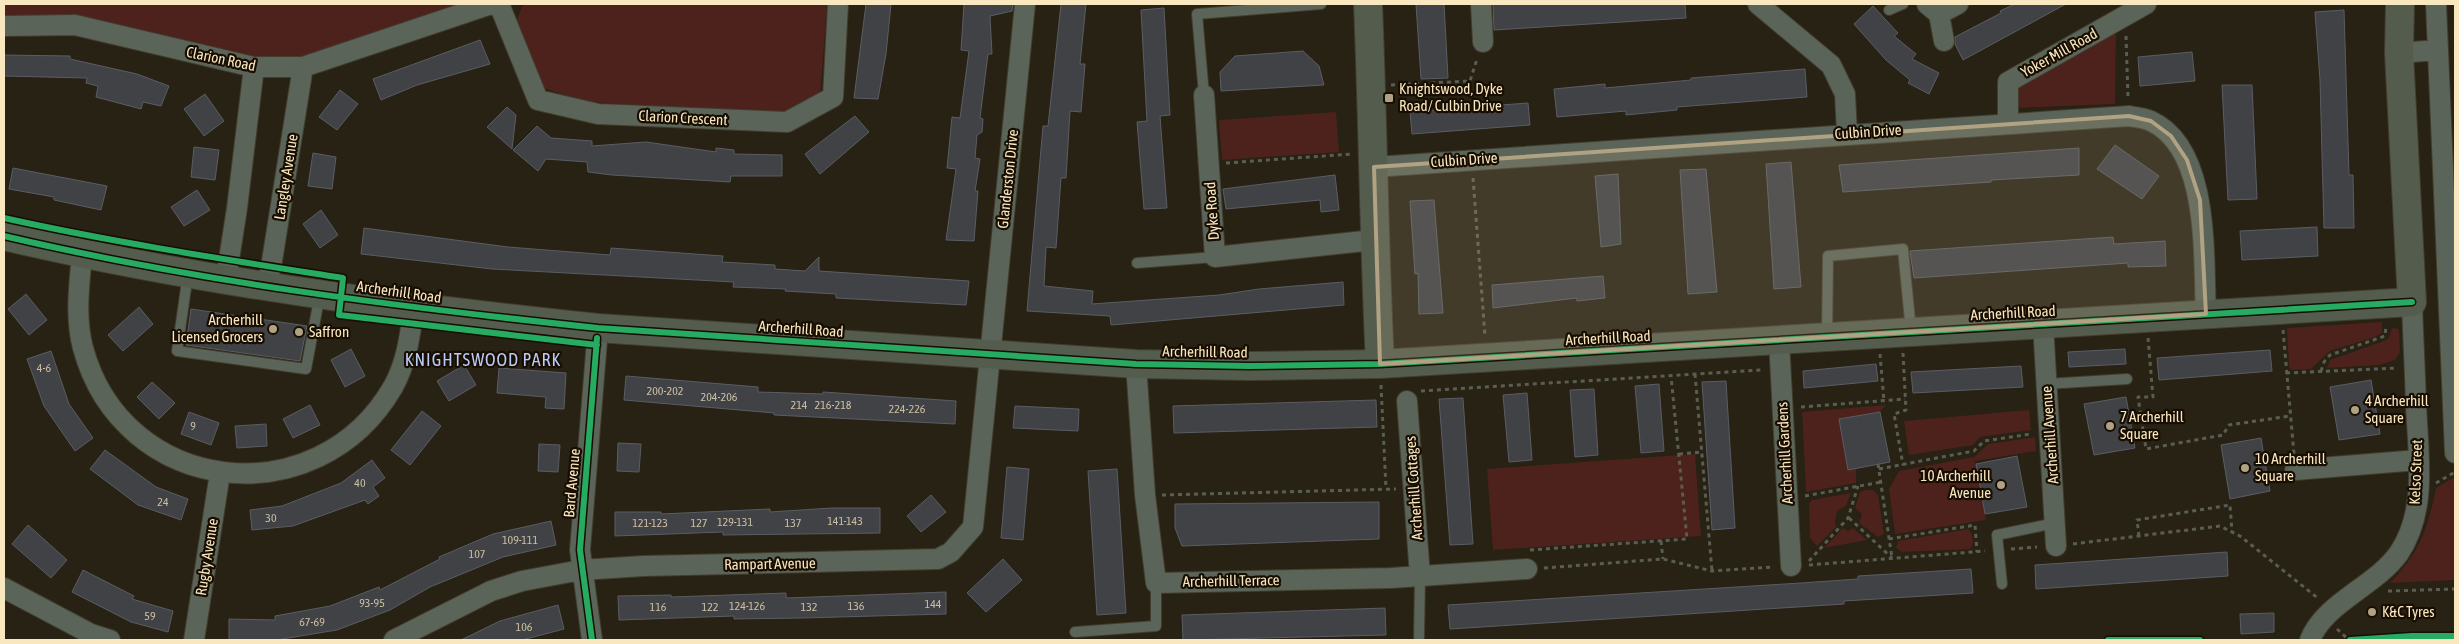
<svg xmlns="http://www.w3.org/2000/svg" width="2459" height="644" font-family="'Asap Condensed',sans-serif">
<rect width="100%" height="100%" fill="#272213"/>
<path fill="#4d211c" d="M4 4H491L303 67 75 25 4 26Z
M528 4H827L820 98 790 117 583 101 544 88 516 23 522 6Z
M2116 26 2115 104 2012 108 2013 84Z
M1336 112 1339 152 1222 160 1219 120Z
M2382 322V333L2375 337 2330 351 2311 369 2292 370 2289 367 2287 328Z
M2392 328 2399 329 2400 352 2395 360 2379 365 2327 368 2330 360 2384 341 2389 338Z
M1886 405 1880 412 1839 419 1848 469H1856V483L1806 492 1802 412Z
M2029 410 2031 430 1980 437 1973 445 1909 455 1904 421Z
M2035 437 2036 451 1975 461 1986 520 1895 534 1889 489 1899 471 1974 457 1988 444Z
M1695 454 1701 536 1493 550 1487 469Z
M2453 478 2455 479V580L2390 583C2420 551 2427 531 2436 488Z
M1866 490H1873L1878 495 1884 534 1878 537 1859 523 1862 514 1855 508 1860 492Z
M1851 493 1846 506 1837 511 1835 522 1836 527 1817 546 1810 538 1809 504 1812 500Z
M1843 528 1848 531 1853 528 1867 540 1824 548Z
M1968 529C1973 533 1975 544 1970 549L1902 552 1896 548 1898 541Z"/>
<path fill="#404246" stroke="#5a5d63" d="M866 4H891L886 54 878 99 854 98Z
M964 4H1013L1012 11 990 16 992 54H988L980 118 983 119 982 132 977 135 975 158 980 159 975 191H978L974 241 946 240 956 169 947 168 952 117 960 118 969 51 961 50Z
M1061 4H1086L1080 64H1085L1081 112 1070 111 1066 178H1061L1056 248 1046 247 1044 286 1093 291 1092 304 1219 295 1259 289 1343 282 1344 305 1111 325 1110 316 1027 311 1043 126H1048Z
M1416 4H1444L1448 78 1421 79Z
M1493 4H1685L1686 18 1494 30Z
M2015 4H2066L1963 60 1955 44V37L2001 13 2000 11Z
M1873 6 1898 33 1894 36 1916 54 1912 59 1939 73 1929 94 1908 83 1910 80 1886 60 1854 24Z
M1164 8 1170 115 1160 116 1167 208 1144 209 1137 122 1147 121 1141 10Z
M2344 10 2349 175H2353L2354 228H2324L2320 80 2315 12Z
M480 40 490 64 417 85 381 100 373 79Z
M1303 51 1319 66 1324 85 1221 91 1220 72 1235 56Z
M2192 52 2195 81 2140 86 2138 57Z
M4 55 70 56V59L137 74 169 86 161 106 143 102 141 109 96 97 98 86 86 83 87 78 4 76Z
M1805 69 1807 97 1677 107V110L1626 115V111L1557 117 1554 89 1605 84V88L1691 80V78Z
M2222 85H2252L2257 199 2228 200Z
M340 90 358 104 337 130 319 117Z
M205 94 224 121 204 136 184 109Z
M1528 103 1530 125 1412 134 1410 112Z
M507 107 516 115 512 149 487 127Z
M855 116 869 132 820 174 805 154Z
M537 126 551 138 592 141V146L646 142 716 152V148L734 150V154L782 155V176H731L730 182 612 175 588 172 587 162 546 159 538 171 513 150Z
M2115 145 2159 176 2142 199 2097 169Z
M194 147 219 150 215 180 191 177Z
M2079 148V175L1991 180V182L1843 192 1839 165Z
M313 153 336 157 332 189 308 186Z
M1791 162 1801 287 1774 289 1766 164Z
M13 168 107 186 101 210 54 200V197L9 189Z
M1706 169 1717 292 1688 294 1680 170Z
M1618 174 1621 244 1601 247 1595 176Z
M1335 175 1339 210 1321 212 1320 200 1226 209 1223 189Z
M197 190 210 210 184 226 171 207Z
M1434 200 1443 313 1419 314 1418 273 1415 274 1410 201Z
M321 210 338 235 320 248 303 224Z
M2317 227 2318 256 2242 260 2240 231Z
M364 228 508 247 610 255 611 248 723 256 722 262 775 265V269L805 271 819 257V271L969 281 966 305 836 298V294L785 291 786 289 733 287 734 282 492 269 361 254Z
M2113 237 2114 244 2165 241 2166 266 2128 267V263L1914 278 1910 251Z
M1603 276 1605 298 1577 301V298L1493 308 1492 285Z
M26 294 47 320 29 335 8 309Z
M139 307 153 324 123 351 108 335Z
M191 309 307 326 300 361 186 345Z
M351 349 365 376 345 387 331 360Z
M2125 349 2126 364 2069 367 2068 352Z
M2270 350 2272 371 2159 380 2157 358Z
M51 351 69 404 93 438 75 451 44 406 27 359Z
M1876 364 1878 381 1804 388 1803 371Z
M464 365 476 385 449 401 437 381Z
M2021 366 2023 387 1913 393 1911 372Z
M499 368 566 373 564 409 545 408 546 397 497 393Z
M626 376 758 387V392L823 394V392L956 401 955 424 774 415V413L624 400Z
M2371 380 2380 434 2339 440 2330 387Z
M1726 381 1735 528 1712 530 1702 382Z
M152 382 175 403 159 419 137 397Z
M1659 384 1664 451 1641 453 1635 386Z
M1594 389 1598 455 1575 457 1570 390Z
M1527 393 1532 460 1509 462 1503 395Z
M2126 397 2135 448 2094 455 2084 404Z
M1463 398 1473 544 1450 545 1439 399Z
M1376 400 1377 427 1174 433 1173 406Z
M310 405 320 425 293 438 283 419Z
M1015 406 1079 409 1078 431 1013 428Z
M422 411 441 426 410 465 391 450Z
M189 412 219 423 211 445 181 434Z
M1880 412 1890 462 1848 470 1839 419Z
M266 424 267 446 237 448 235 426Z
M2261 438 2270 491 2230 499 2221 445Z
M618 443 641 444 639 472 617 471Z
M539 444 560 445 558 472 538 471Z
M105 450 156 487 188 499 181 520 138 505 90 469Z
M2017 456 2027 507 1985 514 1976 464Z
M372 460 385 478 373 487 379 496 368 504 365 500 293 526 252 530 250 510 282 506 341 483Z
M1007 467 1029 469 1023 540 1001 538Z
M1117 469 1126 613 1097 615 1088 471Z
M931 495 946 512 921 532 907 516Z
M1379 502V539L1182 546 1175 528V504Z
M832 508H880V533L723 535V532L615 536V512H661V514L770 509V512Z
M551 521 556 545 503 557 430 587 390 610 337 630 276 640H229V619L275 620V616L330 606 379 587 380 590 440 559 439 557 493 534Z
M28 525 67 560 51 578 12 544Z
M2227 552 2228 576 2036 589 2035 565Z
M1003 559 1022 580 986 612 967 593Z
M1971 569 1973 593 1844 601V604L1813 606 1450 629 1448 605 1801 583 1858 579V576Z
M83 570 134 596 132 599 173 611 168 632 131 622 72 592Z
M946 592V614L802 618 734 619V616L619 620 618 596 671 595V597L786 593V598Z
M558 605 564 629 522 640H461L500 621Z
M1385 608 1386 635 1183 640 1182 615Z
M2274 613V632L2241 634 2240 614Z"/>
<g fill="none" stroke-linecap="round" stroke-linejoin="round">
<defs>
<path id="lane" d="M1889 10 1903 4
M1204 95 1197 14 1321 4
M1137 263 1215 257
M188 274 177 351 306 369 320 294
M1827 336 1828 256 1903 249 1911 331
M2046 384 2127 379
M2002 584 1997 535 2055 523
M1075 632 1156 626V583
M1419 637 1420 576"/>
<path id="street" d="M499 4 538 100 598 114 787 122 833 97 838 4
M1481 4 1483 42
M1758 4 1831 65 1845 94 1847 134
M1927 4 1939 14 1944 41
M2436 4 2455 453
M1939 14 1958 4
M4 26 75 25 254 67H303L491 4
M2399 53 2438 50
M1204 95 1215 257 1374 240
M2008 123V82L2146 4
M1374 167 2129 116C2136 117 2145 118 2151 121 2211 149 2203 259 2206 314
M82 255C79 286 75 318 83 348 123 496 317 518 393 387 407 362 410 335 414 307
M226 279 237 208 254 67
M266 285 271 267 303 67
M2043 324 2056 546
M1779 340 1791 566
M1136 364 1145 495 1156 583 1391 578 1527 569
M1407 401 1420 576
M2295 470 2418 460
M4 588 91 634 110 640
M194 640 220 473
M394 640 491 591 522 581 581 570 643 566 938 559 951 552 973 527 1025 4
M592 640 580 550 598 328
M2310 640C2324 603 2376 586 2399 553 2428 510 2418 453 2416 405 2415 370 2413 336 2412 302"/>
<path id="secondary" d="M1368 4C1373 124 1374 244 1380 364
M4 236C199 282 399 307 598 328L1136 364 1249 366 1380 364 2412 302 2399 53 2400 4"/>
</defs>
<use href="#lane" stroke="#433d2d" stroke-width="12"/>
<use href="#street" stroke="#433d2d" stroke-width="22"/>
<use href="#secondary" stroke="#433d2d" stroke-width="30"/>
<path stroke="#5a5e52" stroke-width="3" stroke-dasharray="4 4" stroke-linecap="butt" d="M2126 36 2128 98
M1391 85 1470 81 1477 59
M1226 163 1352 154
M1473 178 1485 336
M2283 330 2294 454
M2148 338 2153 397H2138L2146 449 2223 435 2229 425 2290 416
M1903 353 1906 410 1894 414 1903 465
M1880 354 1884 401
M2321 371 2324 362 2330 355 2385 336 2386 326
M2286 373 2398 368
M1695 374 1712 571
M1381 385 1386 489
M1421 391 1761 370
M1801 407 1905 399
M1679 454 1703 452
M1878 464 1892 558
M1879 469 1974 451 1984 441 2031 434
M2436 483 2455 472
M1162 495 1396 489
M1805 496 1881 482
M1849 518 1892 558
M2139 536 2137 520 2230 505 2232 532
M1889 539 1975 525 1977 552
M1661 541 1663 559
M2073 544 2220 526 2240 536 2319 599
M2011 549 2037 547
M1530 550 1687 539 1671 376
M1809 561 1848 518 1858 486
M1809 565 1985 551
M1544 568 1663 559 1712 571 1773 567
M2388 591 2455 589
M2337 629 2349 640"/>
<use href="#lane" stroke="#5a6458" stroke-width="10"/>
<use href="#street" stroke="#5a6458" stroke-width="20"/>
<use href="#secondary" stroke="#545d4d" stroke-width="28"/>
<defs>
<path id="cycleway" d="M4 218C116 243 229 260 343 278L339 315 597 345
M4 236C199 282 399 307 598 328L1136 364 1249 366 1380 364 2412 302
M592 640 580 550 597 338
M2108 640H2200
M2350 640 2412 636H2455"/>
</defs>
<use href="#cycleway" stroke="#170d00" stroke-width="9"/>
<use href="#cycleway" stroke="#26ab63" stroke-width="6"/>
</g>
<path fill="#b0a283" fill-opacity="0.2" stroke="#b0a283" stroke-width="4" stroke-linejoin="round" d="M2129 116 2151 121 2171 136 2187 160 2200 200 2206 314 1380 364 1374 167Z"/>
<g fill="#b0a283" stroke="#170d00" stroke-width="2">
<rect x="1384" y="93" width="10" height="10" rx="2.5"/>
<circle cx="273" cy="329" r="5"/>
<circle cx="299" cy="332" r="5"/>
<circle cx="2355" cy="410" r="5"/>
<circle cx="2110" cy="426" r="5"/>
<circle cx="2245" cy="468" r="5"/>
<circle cx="2001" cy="485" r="5"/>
<circle cx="2372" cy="612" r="5"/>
</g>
<g text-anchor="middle" stroke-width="4.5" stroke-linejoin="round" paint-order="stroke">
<g font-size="12" fill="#cbbea2">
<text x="44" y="372">4-6</text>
<text x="665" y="395">200-202</text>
<text x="719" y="401">204-206</text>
<text x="799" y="409">214</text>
<text x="833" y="409">216-218</text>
<text x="907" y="413">224-226</text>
<text x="193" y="430">9</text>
<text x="360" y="487">40</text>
<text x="163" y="506">24</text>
<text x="271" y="522">30</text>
<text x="845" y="525">141-143</text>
<text x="735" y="526">129-131</text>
<text x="650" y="527">121-123</text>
<text x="699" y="527">127</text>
<text x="793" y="527">137</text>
<text x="520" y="544">109-111</text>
<text x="477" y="558">107</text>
<text x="372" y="607">93-95</text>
<text x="933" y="608">144</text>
<text x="747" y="610">124-126</text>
<text x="856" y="610">136</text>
<text x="658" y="611">116</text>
<text x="710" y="611">122</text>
<text x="809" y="611">132</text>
<text x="150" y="620">59</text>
<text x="312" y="626">67-69</text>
<text x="524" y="631">106</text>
</g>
<g font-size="15" fill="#f9e7c0" stroke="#170d00">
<text transform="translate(2059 53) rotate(-29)" y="5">Yoker Mill Road</text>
<text transform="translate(221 59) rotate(12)" y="5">Clarion Road</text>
<text transform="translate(683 118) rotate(3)" y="5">Clarion Crescent</text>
<text transform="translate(1868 132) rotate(-4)" y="5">Culbin Drive</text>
<text transform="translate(1464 160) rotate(-4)" y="5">Culbin Drive</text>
<text transform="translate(286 177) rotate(-81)" y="5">Langley Avenue</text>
<text transform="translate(1008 179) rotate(-84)" y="5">Glanderston Drive</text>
<text transform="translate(1212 211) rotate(-94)" y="5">Dyke Road</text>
<text transform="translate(399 292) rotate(8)" y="5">Archerhill Road</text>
<text transform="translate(2013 313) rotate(-3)" y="5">Archerhill Road</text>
<text transform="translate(801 329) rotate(4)" y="5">Archerhill Road</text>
<text transform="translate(1608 338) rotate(-3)" y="5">Archerhill Road</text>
<text transform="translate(1205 352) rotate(1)" y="5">Archerhill Road</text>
<text transform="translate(2050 435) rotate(-94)" y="5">Archerhill Avenue</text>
<text transform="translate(1785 453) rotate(-93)" y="5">Archerhill Gardens</text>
<text transform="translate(2416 472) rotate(-88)" y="5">Kelso Street</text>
<text transform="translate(572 483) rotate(-85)" y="5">Bard Avenue</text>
<text transform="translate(1414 488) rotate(-94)" y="5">Archerhill Cottages</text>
<text transform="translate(207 557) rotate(-81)" y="5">Rugby Avenue</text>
<text transform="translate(770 564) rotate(-1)" y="5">Rampart Avenue</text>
<text transform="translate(1231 581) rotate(-1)" y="5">Archerhill Terrace</text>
</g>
<g font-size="15" fill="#f9e7c0" stroke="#170d00" text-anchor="start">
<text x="1399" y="94">Knightswood, Dyke<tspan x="1399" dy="17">Road/ Culbin Drive</tspan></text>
<text x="263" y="325" text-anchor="end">Archerhill<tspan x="263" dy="17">Licensed Grocers</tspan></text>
<text x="309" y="337">Saffron</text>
<text x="2365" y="406">4 Archerhill<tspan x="2365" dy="17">Square</tspan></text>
<text x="2120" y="422">7 Archerhill<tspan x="2120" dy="17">Square</tspan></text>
<text x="2255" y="464">10 Archerhill<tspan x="2255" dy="17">Square</tspan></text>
<text x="1991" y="481" text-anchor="end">10 Archerhill<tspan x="1991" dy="17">Avenue</tspan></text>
<text x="2382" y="617">K&amp;C Tyres</text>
</g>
<g font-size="18" letter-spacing="1" fill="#baccf5" stroke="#170d00">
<text x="483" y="366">KNIGHTSWOOD PARK</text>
</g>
</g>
<rect width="2459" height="644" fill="none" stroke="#f9e7c0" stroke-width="10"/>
</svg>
